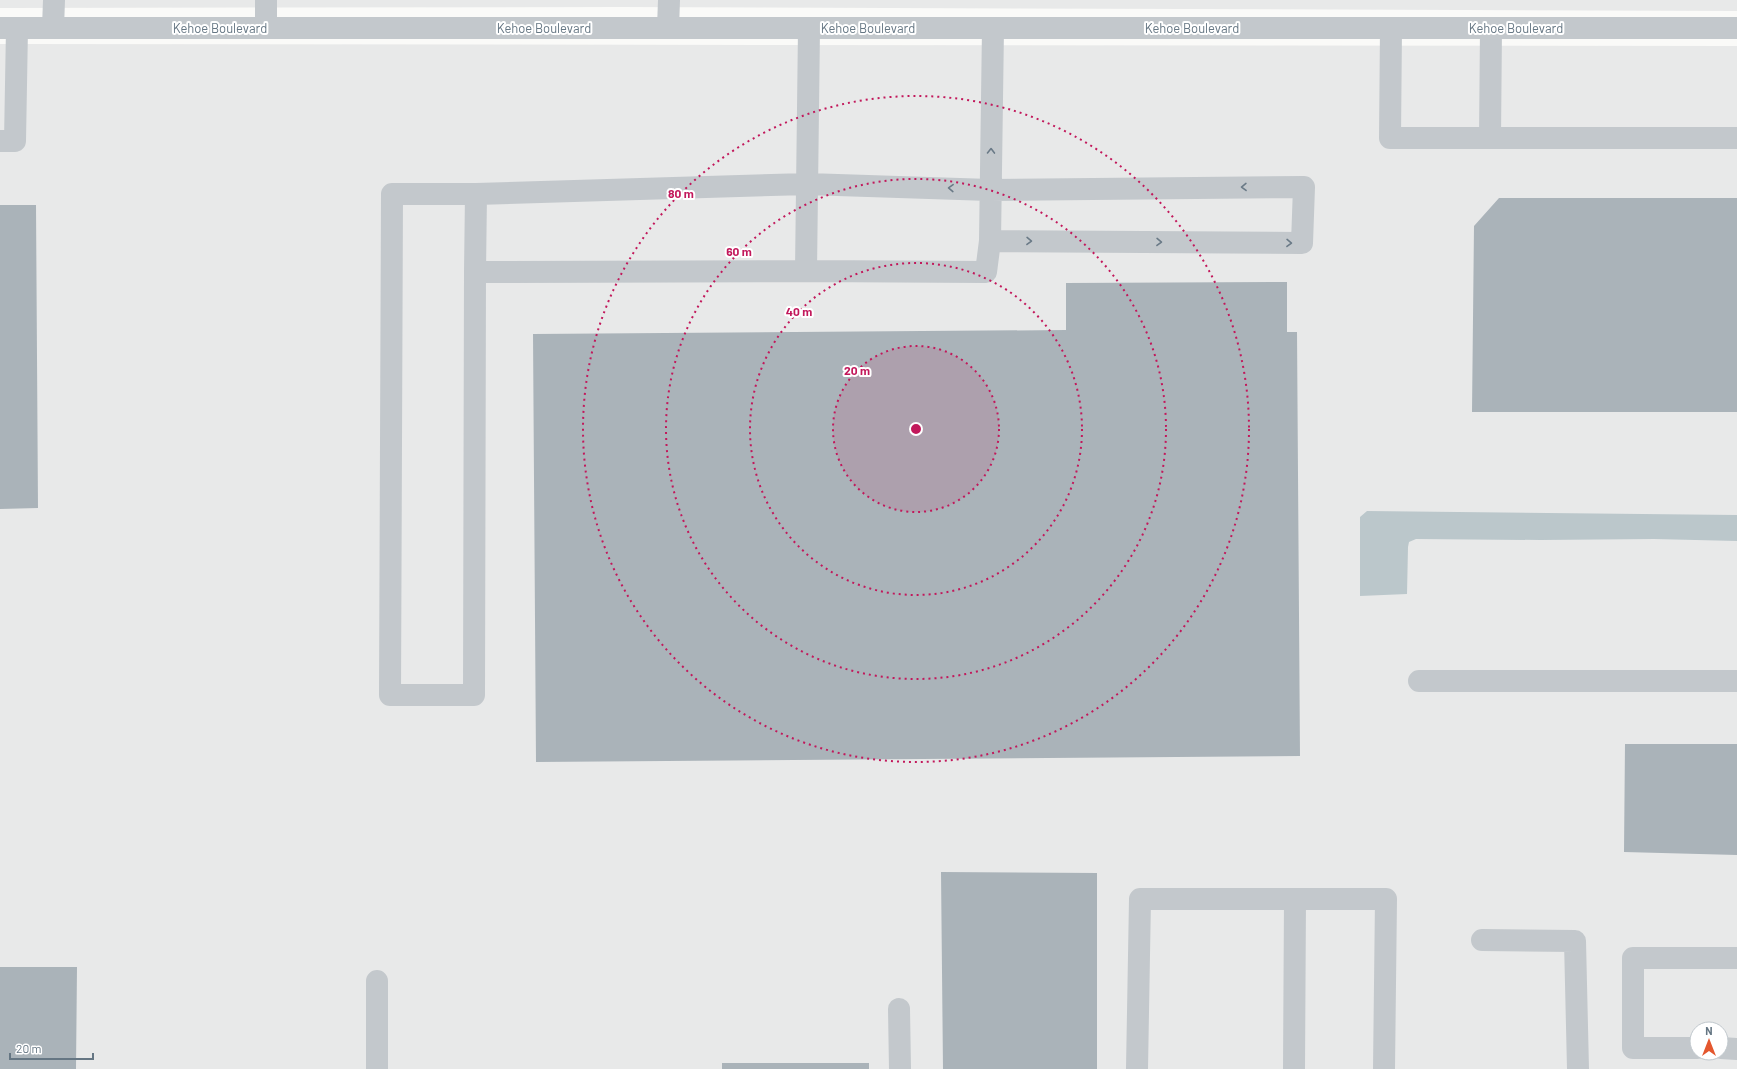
<svg xmlns="http://www.w3.org/2000/svg" width="1737" height="1069" font-family="Barlow,sans-serif">
<rect width="100%" height="100%" fill="#fafaf8"/>
<path fill="#e8e9e9" fill-rule="evenodd" d="M0 0H1737V11L619 7 0 8Z
M0 44 1737 46V1069H0ZM1697 1029H1721V1053H1697Z"/>
<path fill="#bbc7cb" d="M1367 511 1737 515V541L1654 539 1540 540 1416 539 1409 542 1408 547 1407 594 1360 596V517Z"/>
<path fill="#aab3b9" d="M1499 198H1737V412H1472L1474 226Z
M0 205H36L38 508 0 509Z
M1287 282V332H1297L1300 756 536 762 533 334 1066 330V283Z
M1625 744H1737V855L1624 852Z
M941 872 1097 873V1069H943Z
M0 967H77L76 1069H0Z
M722 1063H869V1069H722Z"/>
<g fill="none" stroke-linecap="round" stroke-linejoin="round">
<path stroke="#c3c8cc" stroke-width="22" d="M266 0V28
M0 28H1737
M53 28 54 0
M668 28 669 0
M809 28 806 271 475 272 474 695H390L392 194H476L807 184 990 190 1304 187 1302 243 990 241
M1391 28 1390 138H1737
M1490 138 1491 28
M0 141H15L17 28
M806 271 986 272 990 241 993 28
M475 272 476 194
M1419 681H1737
M1482 940 1575 941 1578 1069
M899 1009 900 1069
M1697 1048H1633V958H1737
M1721 1048 1737 1049
M377 1069V981
M1137 1069 1140 899H1386L1384 1069
M1294 1069 1295 899"/>
</g>
<defs><path id="oneway-chevron" d="M-2-3.5L2.5 0L-2 3.5" fill="none" stroke-width="1.6" stroke-linecap="round" stroke-linejoin="round"/></defs>
<g stroke="#6a7a87">
<use href="#oneway-chevron" transform="translate(991 151) rotate(-89)"/>
<use href="#oneway-chevron" transform="translate(1244 187) rotate(179)"/>
<use href="#oneway-chevron" transform="translate(951 188) rotate(-178)"/>
<use href="#oneway-chevron" transform="translate(1029 241) rotate(1)"/>
<use href="#oneway-chevron" transform="translate(1159 242) rotate(1)"/>
<use href="#oneway-chevron" transform="translate(1289 243) rotate(1)"/>
</g>
<circle cx="916" cy="429" r="83" fill="#c2185b" fill-opacity=".12"/>
<g fill="none" stroke="#c2185b" stroke-width="2" stroke-dasharray="2 4">
<circle cx="916" cy="429" r="83"/>
<circle cx="916" cy="429" r="166"/>
<circle cx="916" cy="429" r="250"/>
<circle cx="916" cy="429" r="333"/>
</g>
<g text-anchor="middle" stroke-width="4" stroke-linejoin="round" paint-order="stroke">
<g font-size="13" fill="#657683" stroke="#fff">
<text x="220" y="33">Kehoe Boulevard</text>
<text x="544" y="33">Kehoe Boulevard</text>
<text x="868" y="33">Kehoe Boulevard</text>
<text x="1192" y="33">Kehoe Boulevard</text>
<text x="1516" y="33">Kehoe Boulevard</text>
</g>
</g>
<circle cx="916" cy="429" r="6" fill="#c2185b" stroke="#fff" stroke-width="2"/>
<g font-size="12" text-anchor="middle" font-weight="bold" fill="#c2185b" stroke="#fff" stroke-width="4" stroke-linejoin="round" paint-order="stroke">
<text x="681" y="198">80 m</text>
<text x="739" y="256">60 m</text>
<text x="799" y="316">40 m</text>
<text x="857" y="375">20 m</text>
</g>
<g transform="translate(1709 1041)"><circle r="19" fill="#ffffff" stroke="#c1c8cd"/>
<path d="M0-3L7 15L0 10L-7 15Z" fill="#e4572e"/>
<text y="-6" font-size="11" font-weight="bold" text-anchor="middle" fill="#657683">N</text>
</g>
<path d="M10 1053v6h83v-6" fill="none" stroke="#657683" stroke-width="2"/>
<text x="16" y="1053" font-size="12" fill="#657683" stroke="#ffffff" stroke-width="3" paint-order="stroke">20 m</text>
</svg>
